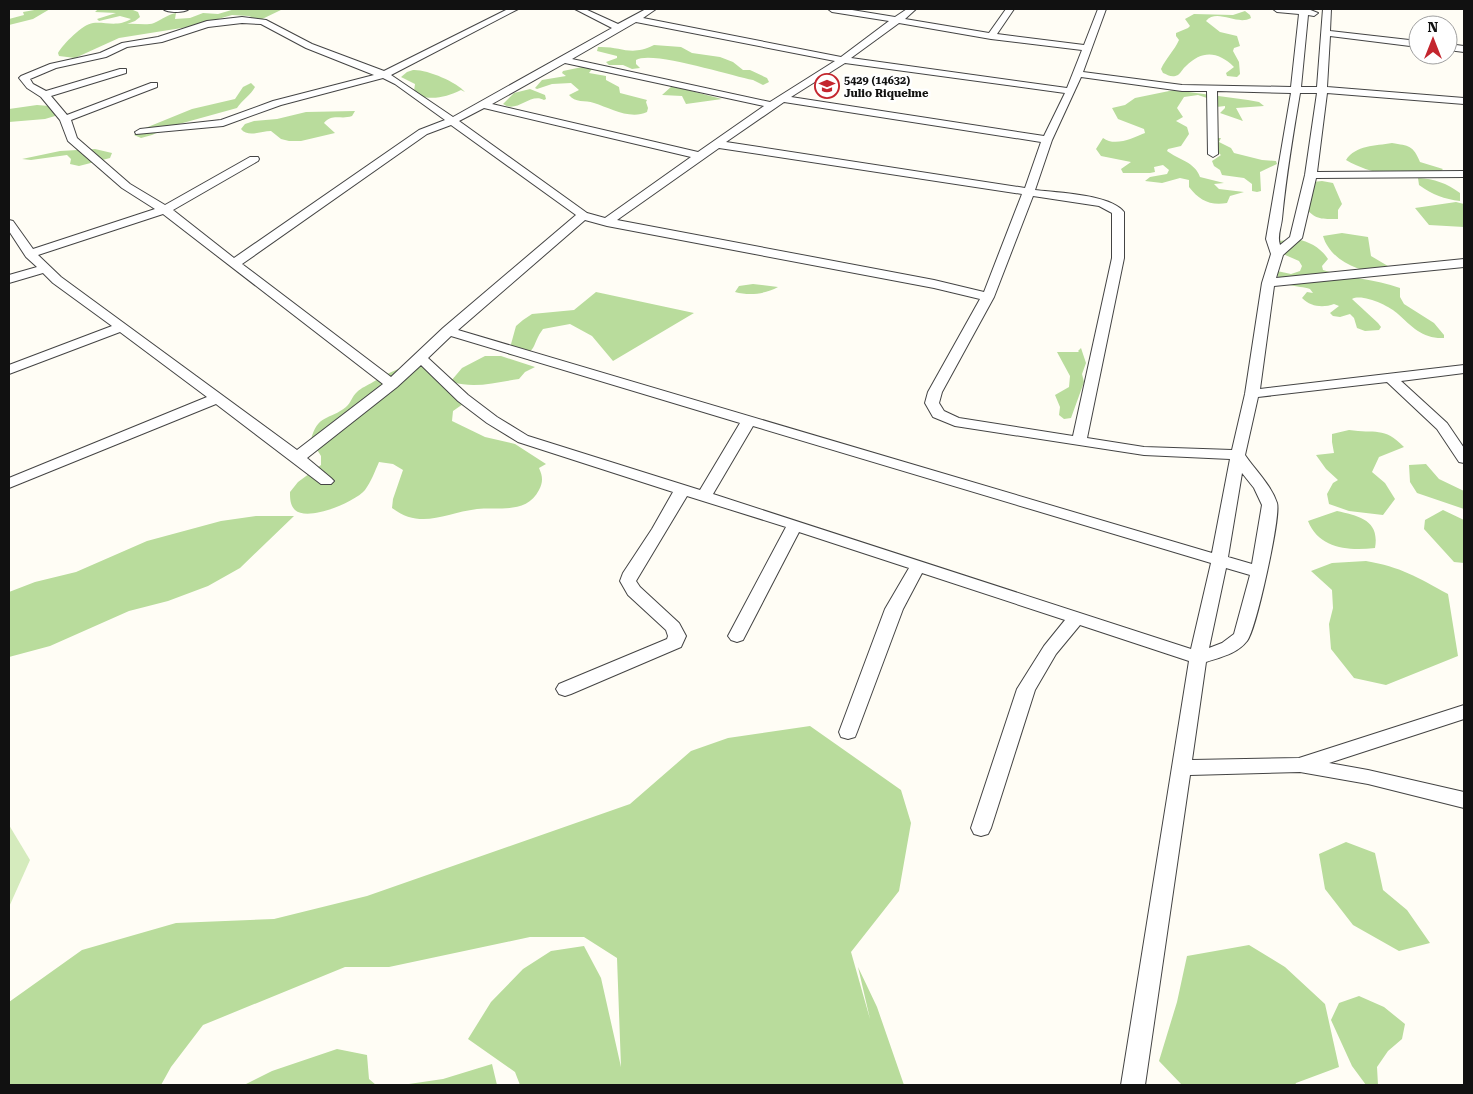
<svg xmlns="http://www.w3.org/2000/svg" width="1473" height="1094" font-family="'Roboto Serif',serif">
<rect width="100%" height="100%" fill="#fffdf5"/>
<path fill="#d5ebbd" d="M9 825 30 860 9 907Z"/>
<path fill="#b9dc9c" d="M40 9H50L33 19 9 25V19L24 15 23 12Z
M98 9 133 10 138 12 140 17 135 21 127 24C136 23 146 26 154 23 163 19 167 15 176 13L175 19 190 18 203 13 218 14 235 9H283L258 21 250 23H242L251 17 249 16 232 15 194 26 119 38 75 58 59 56 58 53C63 44 83 24 93 23 107 22 118 27 131 19L120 16 99 21 97 19 116 13 95 12Z
M1245 11 1250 15 1251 18C1237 26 1217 8 1206 21L1220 32 1237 36 1240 46 1234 48 1233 51 1239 62 1240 74 1237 77 1227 76 1226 73 1234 67C1218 51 1202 50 1186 66 1183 68 1181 73 1178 75 1172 78 1168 75 1163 73L1161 69C1166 58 1174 51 1179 40L1176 36V33L1188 28 1190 26 1185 19 1194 14 1233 15Z
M654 45 681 47 692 53 720 57 733 62 743 70H750L767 78 769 82 763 85 753 80C731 76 652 50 636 60V64L640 68 632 69 623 65H609L606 62 617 58V56L597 51 598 47C622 46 630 57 654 45Z
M587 66 592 69 589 73 606 76V80L619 87 620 93 647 100 646 102 648 108 647 112C630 120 610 108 594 103 585 100 575 103 569 95L579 90 571 83 552 84 537 89 535 88 542 80 566 76 562 73 563 71Z
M413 70C426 69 457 82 465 92L461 90C447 97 434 100 418 96L414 91 415 84 401 77 407 72Z
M251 83 255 87C251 95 242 100 237 108L172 126 152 135 141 138 134 135 138 131 192 109 235 99 243 87Z
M672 86 722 99 686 104 682 96 662 95Z
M530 89 545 95 546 99 544 100C530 92 517 114 503 104L514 93Z
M1174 90 1248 100 1259 102 1264 106 1236 108 1243 121 1220 113 1225 108V106L1208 108 1207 98 1198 95 1184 97 1177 108 1183 117 1176 121 1187 127 1189 134 1181 146 1168 149 1167 151C1179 160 1195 162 1200 177L1224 183 1214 184 1219 189 1244 192 1230 196 1227 203C1210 206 1199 200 1189 187V180L1180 178 1162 183 1145 181 1150 177 1167 174 1169 170 1163 165 1154 167 1155 172 1150 173H1123L1121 169 1131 162 1101 156 1096 149 1103 138C1115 147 1133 138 1145 133L1144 129 1118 119 1112 108 1125 105 1135 98Z
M37 105 49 106 58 112 55 116 45 119 9 122V109Z
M355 111 352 116C341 120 332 113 324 123L335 133 301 141H289L281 139 271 131C261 131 248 138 241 129L245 124 254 121 277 119 306 112Z
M1215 138H1221L1219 142 1231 148 1234 153 1262 160 1276 161 1277 164 1260 172 1261 191 1257 192 1252 191V184L1244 178 1222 175 1220 170 1214 166 1212 161 1221 155 1210 146Z
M1392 143C1409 146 1413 145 1420 162L1443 169 1436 176C1404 176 1375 177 1346 160 1356 145 1375 146 1392 143Z
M95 149 112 153 110 158 79 166 70 164 71 159 67 155 31 160 22 159 60 151Z
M1418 178C1435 179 1446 183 1460 193V201C1444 199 1433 195 1419 185Z
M1322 181 1333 183 1342 204 1338 210V219C1320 219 1315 220 1303 205L1313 182Z
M1456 202 1464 204V227L1429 225 1415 208Z
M1342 233 1368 237 1371 256 1398 272C1371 278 1331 264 1323 236Z
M1297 239C1310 242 1321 248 1328 259L1322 266 1323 270C1348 278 1375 279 1400 288V297L1404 304 1434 323 1444 335V338C1423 339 1412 327 1398 314 1390 306 1362 293 1352 299L1378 323 1381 327 1379 330 1365 331 1357 328 1354 318 1350 314 1340 317 1333 316 1330 313 1339 306 1334 304C1323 308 1311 307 1302 298L1307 292 1313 293 1310 289C1299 285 1277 288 1277 271L1291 274 1300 271 1302 266 1299 261 1283 254 1276 243 1279 241Z
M753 284 778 287C765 294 750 296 735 292L739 286Z
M596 292 694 313 613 361 592 336 570 324 543 329C530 346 539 357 508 355L516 326 523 320 532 314 574 310Z
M1081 348 1086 363 1082 374 1084 382 1071 418 1064 419 1059 415 1060 407 1055 395 1069 387 1070 376 1057 352H1079L1078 351Z
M485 356H501L535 367 525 372 519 379C498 382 474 389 453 382L463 404 453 411 452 421 485 437 515 444 546 464 539 468C543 477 543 482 539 490 527 514 499 507 477 509 445 513 421 530 392 508L393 499 403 470 393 464 379 462C375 471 371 482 365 490 355 502 308 522 295 510 290 505 290 498 290 492L298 482 321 465V456L311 440C317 414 330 420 346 407 351 403 352 396 357 392 361 388 368 385 373 382 398 367 431 351 451 381L462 368Z
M1349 430C1375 434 1384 426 1404 447L1379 457 1372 472 1385 483 1395 499 1383 515 1349 511 1329 504 1327 494 1333 483 1338 480 1326 469 1316 455 1334 453 1332 442V434Z
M1426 464 1439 479 1464 491V509L1417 493 1410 482 1409 465Z
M1443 510 1464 520V563L1454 562 1424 529 1425 520Z
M1337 511C1359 516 1380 520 1375 548 1349 551 1319 549 1308 521Z
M256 516H294L240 568 208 586 168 601 129 611 50 646 9 657V592L35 582 76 572 147 541 221 521Z
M1366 561C1401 567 1417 577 1448 594L1458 656 1386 685 1354 678 1331 649 1329 624 1333 608 1332 590 1311 571 1332 563Z
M810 726 901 790 911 823 899 891 851 952 870 1019 858 967 877 1007 904 1085H520L515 1072 468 1039 491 1002 523 969 551 951 584 946 601 978 621 1067 617 958 584 937H530L389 967H345L203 1025 171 1067 161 1085H9V1002L82 950 176 923 274 919 367 896 630 804 691 751 728 738Z
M1346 842 1375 853 1383 890 1407 910 1430 943 1399 951 1353 925 1325 889 1319 854Z
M1249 945 1285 967 1325 1004 1339 1067 1296 1083 1295 1085H1182L1159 1061 1177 1002 1187 956Z
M1359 996 1384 1007 1405 1024 1402 1039 1388 1051 1377 1067 1378 1085H1366L1352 1066 1331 1020 1339 1003Z
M337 1049 367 1055 369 1079 376 1085H244L272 1071Z
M492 1064 497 1085H402L443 1079Z"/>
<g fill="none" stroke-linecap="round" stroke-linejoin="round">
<defs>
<path id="minor" d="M163 9H189C184 13 168 13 163 9Z
M508 9H518L391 75 453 117 612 28 575 9H585L618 24 646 9H656L643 18 841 57 889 21 832 12 828 9H846L895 17 907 9H916L905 19 989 33 1006 9H1014L997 34 1084 45 1098 9H1106L1083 72 1182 85 1291 87 1299 14 1277 12 1273 9H1308L1318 13 1314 16 1308 15 1301 87H1317L1323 9H1331L1330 31 1418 41V47L1330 36 1327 87 1464 98V104L1327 93 1317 172 1464 171V177L1316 178 1302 238 1283 255 1276 278 1464 259V267L1274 286 1260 389 1464 365V373L1401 381 1447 423 1464 448V463L1459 462 1437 429 1387 382 1258 397 1245 455C1256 471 1271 485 1277 503 1281 516 1256 630 1247 641 1237 654 1221 657 1206 662L1192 760 1299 758 1464 705V719L1329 763 1368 770 1464 792V808L1368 784 1300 772 1190 775 1145 1085H1121L1189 661 1080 625 1056 654 1035 690 991 828 988 834 981 836 974 834 971 828 1017 689 1044 646 1065 620 922 573 903 609 857 732 855 737 848 739 841 737 839 732 885 609 909 568 799 532 743 640 737 642 731 640 728 636 786 527 687 496 636 581 640 587 679 623 686 636 681 647 571 694 565 696 559 694 556 689 559 684 667 639 668 636 666 630 628 595 620 581 623 573 652 529 673 492 518 442 487 423 458 401 421 365 397 387 307 458 331 478 334 481 331 484H321L216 404 9 488V478L207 397 120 332 9 374V365L112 326 53 283 43 273 9 283V275L37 267 26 257 9 231V220L13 221 33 249 155 209 122 188 68 141 60 120 41 97 27 88 19 78 21 76 50 64 100 53 122 43 158 37 207 21 242 17 266 20 312 44 384 71ZM636 22 835 61 770 102 572 59ZM242 23 261 24 306 48 374 75 273 101 221 120 140 129 135 132 136 134 223 126 281 105 383 78 395 84 445 120 419 130 234 258 173 210 258 161 259 159 258 157H250L165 205 130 184 77 138 71 120 157 87V83H151L67 115 51 96 126 73V69H120L46 91 33 84 30 79 56 68 106 57 127 47 162 42 208 27ZM899 23 991 39 1082 50 1067 88 851 58ZM565 63 764 106 698 152 492 104ZM845 63 1065 93 1044 136 791 97ZM1081 77 1182 91H1207L1208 154 1213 157 1218 154 1217 91 1291 93 1266 239 1271 254 1262 283 1245 394 1232 450 1144 447 1087 438 1124 258V212C1110 194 1058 193 1035 190L1052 140ZM1300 93H1317L1305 175 1290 237 1280 245C1277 236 1281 228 1282 219 1286 176 1293 135 1300 93ZM784 102 1041 142 1025 188 726 142ZM484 108 691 157 605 218 587 213 459 121ZM451 125 576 215 443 328 391 377 242 264 427 134ZM719 148 1022 194 984 292 934 280 617 220ZM1033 196 1099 206 1112 213V258L1073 436 959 418 944 411 939 403 942 392 994 297ZM163 214 383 384 297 450 61 277 38 255ZM585 220 607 226 934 288 980 299 928 392 925 403 933 417 955 426 1144 455 1230 459 1212 553 458 330ZM451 336 740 423 700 490 528 436 497 417 468 395 428 358ZM753 426 1211 563 1191 649 713 494ZM1242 473 1254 488 1262 505 1252 564 1228 557ZM1226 568 1250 575 1234 634 1222 643 1209 648Z
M1448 44 1464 46V52L1448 50Z"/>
</defs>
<use href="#minor" stroke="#444" stroke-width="2"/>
<use href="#minor" fill="#fff" fill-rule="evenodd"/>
</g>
<defs>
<symbol id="school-ring" viewBox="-11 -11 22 22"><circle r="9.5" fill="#fff" stroke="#c4262e" stroke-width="1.5"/><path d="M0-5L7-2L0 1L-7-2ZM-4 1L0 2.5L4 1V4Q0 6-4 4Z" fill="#c4262e"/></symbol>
</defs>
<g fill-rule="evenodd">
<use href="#school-ring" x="813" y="72" width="28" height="28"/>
</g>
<g text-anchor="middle" stroke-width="5" stroke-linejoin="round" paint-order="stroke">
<g font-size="11" font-weight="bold" fill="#111" stroke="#fff" text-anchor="start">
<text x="844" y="84">5429 (14632)<tspan x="844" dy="13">Julio Riquelme</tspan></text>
</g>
</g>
<rect width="1473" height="1094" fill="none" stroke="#111111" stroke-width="20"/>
<g transform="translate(1433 40)"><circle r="24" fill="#ffffff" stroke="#a0a0a0"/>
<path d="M0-4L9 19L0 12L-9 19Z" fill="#c4262e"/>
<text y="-8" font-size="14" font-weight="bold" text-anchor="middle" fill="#111111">N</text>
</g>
</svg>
